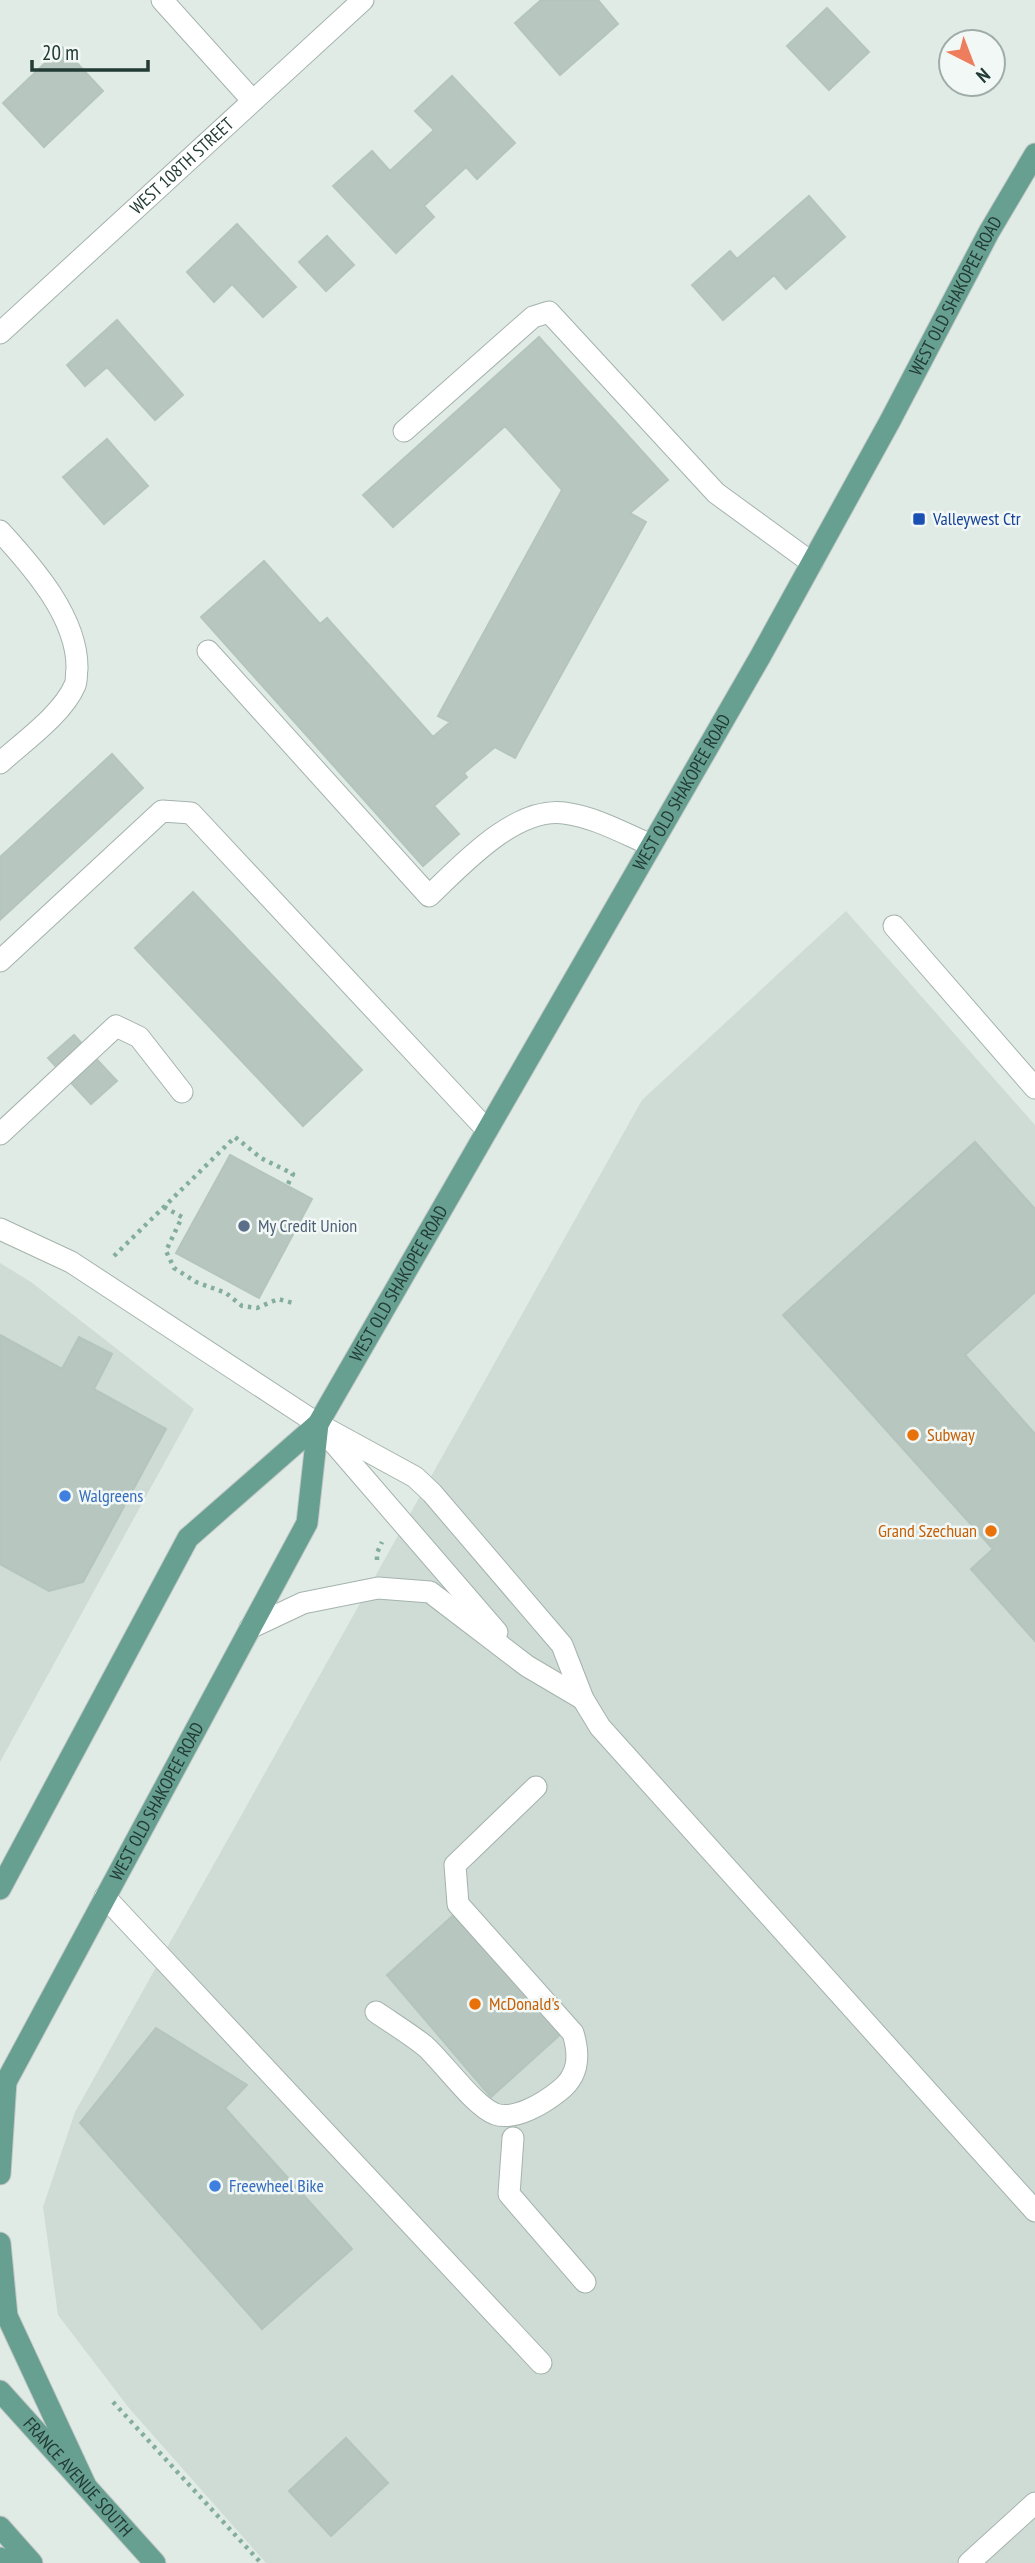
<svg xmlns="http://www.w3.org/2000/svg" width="1035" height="2563" font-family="'PT Sans Narrow',sans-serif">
<rect width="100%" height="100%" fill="#e1ebe6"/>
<path fill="#cfdbd5" d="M846 911 1035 1125V2563H266L129 2408 58 2315 43 2207 75 2112 642 1100Z
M0 1263 31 1282 194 1409 0 1762Z"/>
<path fill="#b7c6bf" stroke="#b4c5bd" stroke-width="2" d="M541 0H598L618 24 560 75 515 23Z
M827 8 869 52 829 90 787 46Z
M62 47 103 91 44 147 3 103Z
M452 76 515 143 477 179 466 167 424 206 434 217 396 253 333 186 372 151 390 171 434 130 415 111Z
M809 196 845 237 786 289 774 275 723 320 692 285 730 251 737 259Z
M237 224 296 287 263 317 232 284 214 302 187 272Z
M327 236 354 265 326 291 299 262Z
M117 320 183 395 155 420 107 367 85 386 67 365Z
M539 337 668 480 630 513 646 522 515 758 495 747 464 773 467 777 434 806 459 834 423 866 201 617 264 561 320 624 327 618 433 737 450 722 438 716 562 490 505 426 393 527 363 495Z
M107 439 148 486 104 524 63 477Z
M112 754 143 788 0 920V857Z
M193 892 362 1070 303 1126 135 948Z
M74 1035 117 1081 91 1104 48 1058Z
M975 1142 1035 1209V1292L965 1355 1035 1434V1641L971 1569 993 1549 783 1315Z
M230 1155 312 1199 259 1298 176 1253Z
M0 1335 62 1369 79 1337 112 1354 94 1389 166 1429 83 1582 49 1591 0 1564Z
M457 1912 562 2033 491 2097 387 1975Z
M156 2028 247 2085 225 2108 352 2249 262 2329 80 2123Z
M346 2438 388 2483 331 2536 289 2491Z"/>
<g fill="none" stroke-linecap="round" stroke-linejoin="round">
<defs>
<g id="minor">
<path d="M162 0 253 101"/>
<path id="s1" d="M0 333 363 0"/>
<path d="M404 431 533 317 549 312 716 493 812 563"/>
<path d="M0 531C33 567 78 618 77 669 76 674 77 681 75 685 63 714 23 742 0 763"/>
<path d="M208 651 429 896C462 865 514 807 564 813 595 817 623 833 651 845"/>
<path d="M894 926 1035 1088"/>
<path d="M0 961 162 811 191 813 487 1130"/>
<path d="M0 1134 116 1026 139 1037 182 1092"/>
<path d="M0 1229 71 1262 318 1424 415 1477 432 1493 562 1645 583 1699 600 1727 1035 2211"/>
<path d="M326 1434 497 1632"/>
<path d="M250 1628 303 1603 378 1588 430 1592 527 1666 583 1699"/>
<path d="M105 1897 541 2363"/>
<path d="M376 2012C392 2023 410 2034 425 2046 444 2063 474 2106 495 2114 515 2121 544 2103 559 2091 579 2076 580 2056 573 2033L458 1904 455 1865 536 1787"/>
<path d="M513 2138 509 2194 585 2282"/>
<path d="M969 2563 1035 2503"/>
</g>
<g id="major">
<path id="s2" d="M0 1889 188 1538 318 1424 760 657 890 421 989 232 1035 154"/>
<path id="s3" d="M0 2093 307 1523 318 1424"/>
<path d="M0 2174 6 2081"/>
<path d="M0 2243 7 2316 86 2486"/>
<path id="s4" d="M0 2391 155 2563"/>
<path d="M0 2527 32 2563"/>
<path d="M0 2558 9 2563"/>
</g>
</defs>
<use href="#minor" stroke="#a4b3ad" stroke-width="23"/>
<use href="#major" stroke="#c1c8c6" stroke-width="23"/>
<path stroke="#83ae9f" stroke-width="4.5" stroke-dasharray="3.5 5" stroke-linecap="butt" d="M164 1207 182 1217 166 1251 174 1268 196 1282 226 1293 242 1306 257 1308 278 1299 293 1303
M114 1256 235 1137 261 1158 293 1174 287 1186
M377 1560V1553L382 1542
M113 2402 261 2563"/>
<use href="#minor" stroke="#fff" stroke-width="21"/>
<use href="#major" stroke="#679f90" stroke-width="21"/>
</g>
<rect fill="#1a4fb4" stroke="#f2f8f5" stroke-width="2.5" x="912" y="512" width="14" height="14" rx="3.5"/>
<circle fill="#5c6f8a" stroke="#f2f8f5" stroke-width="2.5" cx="244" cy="1226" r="7"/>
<g fill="#e8710a" stroke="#f2f8f5" stroke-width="2.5">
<circle cx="913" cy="1435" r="7"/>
<circle cx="991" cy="1531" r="7"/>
<circle cx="475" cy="2004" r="7"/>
</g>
<g fill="#3f7fe0" stroke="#f2f8f5" stroke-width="2.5">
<circle cx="65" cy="1496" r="7"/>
<circle cx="215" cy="2186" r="7"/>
</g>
<g text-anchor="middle" stroke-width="5" stroke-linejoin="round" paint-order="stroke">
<g font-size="18" fill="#223b34" stroke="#f2f8f5">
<text dy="6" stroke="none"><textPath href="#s1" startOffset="247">WEST 108TH STREET</textPath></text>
<text dy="6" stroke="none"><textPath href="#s2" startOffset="1867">WEST OLD SHAKOPEE ROAD</textPath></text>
<text dy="6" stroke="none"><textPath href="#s2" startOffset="1300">WEST OLD SHAKOPEE ROAD</textPath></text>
<text dy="6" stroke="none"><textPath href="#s2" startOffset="733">WEST OLD SHAKOPEE ROAD</textPath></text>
<text dy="6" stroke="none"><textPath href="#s3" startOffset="331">WEST OLD SHAKOPEE ROAD</textPath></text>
<text dy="6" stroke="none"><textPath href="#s4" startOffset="116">FRANCE AVENUE SOUTH</textPath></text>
</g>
<g font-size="18" fill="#164399" stroke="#f2f8f5" text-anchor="start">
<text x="933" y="525">Valleywest Ctr</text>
</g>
<g font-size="18" fill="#4e5e75" stroke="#f2f8f5" text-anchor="start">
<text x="258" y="1232">My Credit Union</text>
</g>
<g font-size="18" fill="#c56008" stroke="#f2f8f5" text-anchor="start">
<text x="927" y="1441">Subway</text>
<text x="977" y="1537" text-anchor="end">Grand Szechuan</text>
<text x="489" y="2010">McDonald's</text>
</g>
<g font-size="18" fill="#366cbe" stroke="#f2f8f5" text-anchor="start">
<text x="79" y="1502">Walgreens</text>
<text x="229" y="2192">Freewheel Bike</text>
</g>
</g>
<g transform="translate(972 63) rotate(138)"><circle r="33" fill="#f2f8f5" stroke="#9faca8" stroke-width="2"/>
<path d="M0-5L12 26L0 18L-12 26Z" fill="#ed7d5d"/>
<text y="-10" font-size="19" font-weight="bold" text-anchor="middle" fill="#223b34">N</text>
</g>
<path d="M32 60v10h116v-10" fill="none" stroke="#223b34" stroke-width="3.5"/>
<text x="42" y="60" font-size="21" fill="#223b34" stroke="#f2f8f5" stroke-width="5" paint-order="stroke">20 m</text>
</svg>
